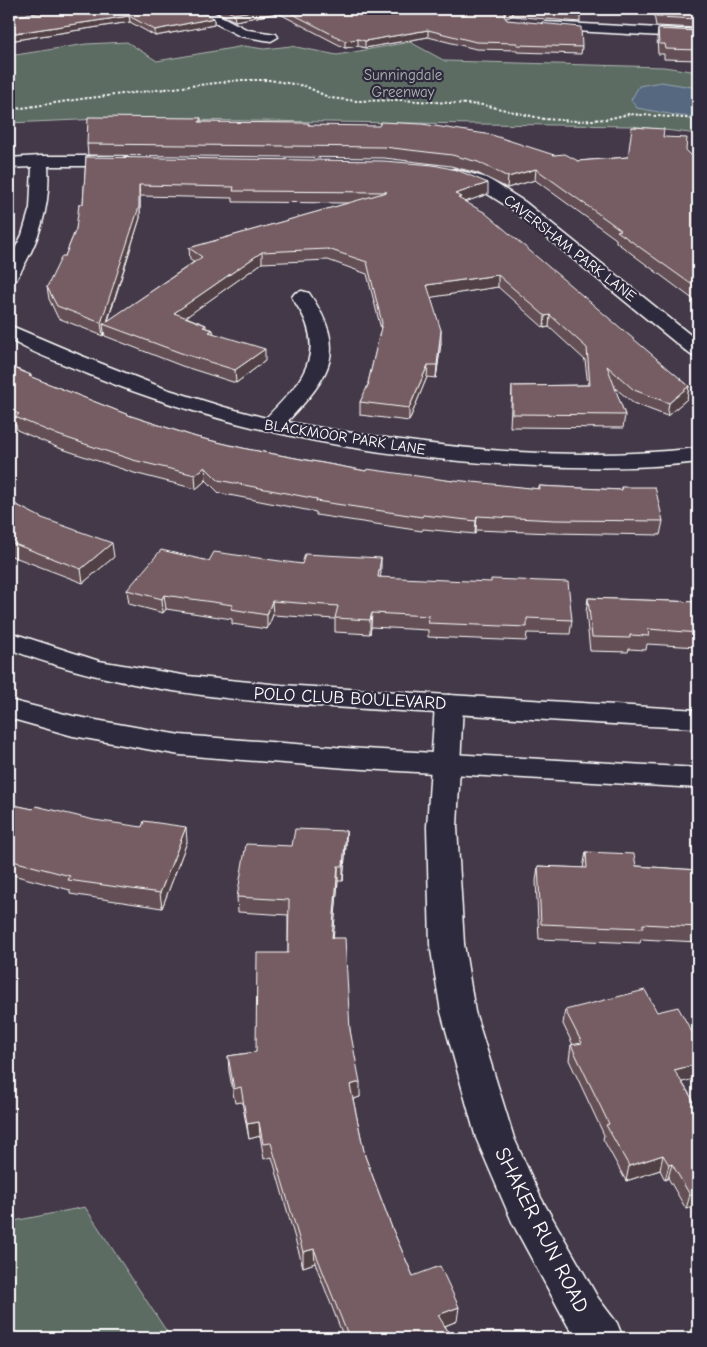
<svg xmlns="http://www.w3.org/2000/svg" width="707" height="1347" font-family="'Comic Neue',sans-serif">
<rect width="100%" height="100%" fill="#443948"/>
<filter id="ink" filterUnits="userSpaceOnUse"><feTurbulence type="fractalNoise" baseFrequency=".02" numOctaves="2"/><feDisplacementMap in="SourceGraphic" scale="10" xChannelSelector="R" yChannelSelector="G"/><feConvolveMatrix kernelMatrix="1 2 1 2 8 2 1 2 1" color-interpolation-filters="sRGB"/></filter>
<g filter="url(#ink)">
<path fill="#5c6c63" stroke="#aeb6b1" d="M127 42 157 61 244 46 264 49 291 46 337 55 410 42 445 61 664 67 698 72V134L631 126 101 119 9 123V56L86 44Z
M85 1207 171 1338H9V1222Z"/>
<path fill="#54687f" stroke="#98a4b2" d="M661 82 698 88V117L680 116 637 108 631 100 639 86Z"/>
<g fill="none" stroke-linecap="round" stroke-linejoin="round">
<defs>
<path id="street" d="M192 9H207L248 30 276 34 278 37 271 41 240 36 193 12Z
M545 22 698 30V38L540 29 538 26Z
M40 156H122L128 158 130 161 128 164 122 166H48C51 207 39 241 18 276L16 280 9 282V261L22 235 30 208 32 167 9 168V158Z
M454 169 487 178 525 202 698 341V357L691 355 513 210 475 186 448 177 446 174 448 171Z
M302 291 309 293C349 351 330 376 287 422 421 446 561 464 698 448V462C644 469 591 468 536 466 383 460 231 432 88 374 62 363 33 354 9 339V325L82 356 166 389 224 407 266 418C292 391 321 365 307 325 304 315 297 306 292 297L295 293Z
M449 695 459 697 463 704 457 827 464 944 475 1012 514 1138 541 1198 598 1298 617 1323 623 1338H577L568 1326 513 1224 476 1138 441 1012 430 944 427 827 435 704 439 697Z"/>
<path id="secondary" d="M9 632 99 661 188 676 281 685 698 710V728C605 725 512 717 419 712 280 704 140 699 9 649Z
M9 700 73 716 180 735 347 748 698 768V788L347 768 180 755 73 736 9 718Z"/>
</defs>
<use href="#street" stroke="#fff" stroke-width="3"/>
<use href="#secondary" stroke="#fff" stroke-width="3"/>
<path stroke="#fff" stroke-width="2" stroke-dasharray="2.5 2" stroke-linecap="butt" d="M9 110 81 99 241 80H269L305 86 330 98 357 101 400 100 484 105 544 119 577 121 607 119 629 114 698 119"/>
<use href="#street" fill="#2f2a3d" fill-rule="evenodd"/>
<use href="#secondary" fill="#2f2a3d" fill-rule="evenodd"/>
</g>
<path fill="#645055" stroke="#fff" fill-rule="evenodd" d="M62 9 214 18V25L155 36 130 22 9 41V17Z
M211 9H580V22L512 16 505 18 507 20 582 47 581 54 517 52V50L476 49 428 37 365 48 358 46 345 48 278 13 235 21Z
M653 9H698V28L656 26Z
M658 29 698 31V60L664 59V54H658L657 38Z
M201 118V122L309 125 554 155 578 161 628 157 663 137 686 150 698 162V303L616 242V239L535 180 507 188 477 173 451 166 384 158 88 155 87 144Z
M86 157 488 194 464 202 689 386 687 399 667 416 633 403 614 387 625 415 623 428 510 427 512 386 588 385 585 360 549 327 544 328 498 287 431 297 441 343 436 378 427 377 409 421 360 415V402L368 387V383L381 329 367 274 328 260 262 263 186 317 206 325V328L213 330 214 334 265 361 236 383 182 366 105 336 104 332 103 336 58 318 49 299 47 287 65 256 76 229 83 204ZM140 196 233 198V202L349 203 189 248 190 260 194 262 108 321 140 218Z
M9 366 31 375V377L131 416 196 437 247 449 366 471 453 481 539 489V486L621 490V487L663 521 660 535 553 533 476 530 475 534 423 529 422 531 316 515V512L219 493 206 480 196 489 134 473 59 448 17 430 16 425 9 422Z
M9 501 114 557 83 583 9 555Z
M209 561 302 564 381 572 380 577 572 620 570 634 527 633 526 641 428 637V630L371 627 370 634 335 632V619L273 615 267 629 232 624V619L166 609 163 613 129 604 127 590Z
M588 598 698 602V647L647 644 646 650 629 649 628 652 590 651 586 612Z
M9 804 187 842 162 908 70 894V890L9 874Z
M346 831V845L343 881H338L333 938 350 1030 360 1097 353 1099 365 1156 392 1228 413 1276 457 1321 445 1326 452 1338H344L315 1263 303 1267 272 1157 264 1159 260 1136 249 1139 242 1102 235 1103 229 1071 228 1056 256 1052 288 953V915L238 912 237 897 292 846Z
M586 852 636 866 698 870V942L641 939 640 943 539 939 536 881 538 866 583 868Z
M565 1010 682 1082 698 1108V1205L686 1209 668 1178 665 1180 660 1170 626 1181 603 1139 604 1135 569 1060 571 1045H573L563 1024Z"/>
<path fill="#514145" stroke="#fff" d="M9 9H32L9 12Z
M263 9H278V13L235 21 234 14Z
M513 9 512 16 505 18 504 16 506 11Z
M129 16 130 22 9 41V34Z
M214 18V25L155 36V30Z
M428 30V37L365 48V41Z
M358 39V46L345 48V41Z
M536 169 535 180 507 188 508 177Z
M488 183V194L462 203 455 194Z
M139 185 140 196V218L106 325 103 324 104 332 103 336 101 323Z
M262 252V263L175 325 174 313Z
M498 275V287L427 298V285Z
M550 315 549 327 544 328 545 316Z
M441 330V343L436 378 437 365Z
M265 349V361L236 383 235 370Z
M428 365 427 377 409 421V408Z
M689 386 687 399 667 416 669 403Z
M205 467 206 480 196 489 195 475Z
M477 516 476 530 475 534 476 521Z
M112 543 114 557 83 583 81 569Z
M381 558V572L378 591V577Z
M164 595 166 609 163 613 162 599Z
M272 601 273 615 267 629V615Z
M372 613 371 627 370 634V620Z
M186 827 187 842 162 908 160 893Z
M346 831V845L343 881V866Z
M338 866V881L332 953V938Z
M698 1064V1078L671 1085 674 1070Z
M360 1082V1097L350 1100V1085Z
M259 1122 260 1136 249 1139 247 1124Z
M663 1155 660 1170 626 1181 629 1166Z
M672 1164 668 1178 665 1180 669 1165Z
M698 1192V1205L686 1209 690 1195Z
M314 1249 315 1263 303 1267V1252Z
M459 1307 457 1321 437 1329 438 1315Z"/>
<path fill="#745d63" stroke="#fff" d="M62 9H195L214 18 155 30 129 16 9 34V17Z
M223 9H263L234 14Z
M283 9H580L581 16 513 9 506 11 504 16 507 20 581 27 582 47 517 45V43L476 42 428 30 365 41 358 39 345 41Z
M656 9H698V19L657 17Z
M658 29 698 31V50L666 49 665 44H659Z
M88 117 201 118 199 122 309 123 308 125 379 126 381 122 422 124 492 135 554 155 565 154 578 161 628 157 632 127 664 129 663 137 687 138 686 150 698 162V289L617 231 621 230 536 169 508 177 478 162 452 155 384 147 87 144Z
M86 157 384 161 433 165 457 170 488 183 455 194 462 197 458 198 484 212 689 386 669 403 634 390 607 366 625 415 512 414V386L590 385 587 348 550 315 545 316 498 275 427 285 441 330 437 365H428L409 408 360 402 369 383H368L382 323 367 262 328 249 262 252 174 313 206 325 203 327 213 330 209 332 265 349 235 370 181 353 103 324 202 257 189 248 387 192 233 191 234 187 139 185V207L101 323 57 306 47 287 62 256H65L76 229 79 204H83Z
M9 366 31 375 29 376 131 416 196 437 247 449 366 471 367 469 453 481 454 480 540 489 539 486 622 490 621 487H655L663 521 555 520 477 516 476 521 423 515 422 517 316 501 317 499 218 480 205 467 195 475 133 460 58 435 15 417 19 414 9 410Z
M9 501 42 518 112 543 81 569 9 542Z
M161 550 209 561 214 552 302 564 305 554 381 558 378 577 491 582V579L568 582 572 620 527 618V627L428 623 429 616 372 613 370 620 335 618 338 606 272 601 267 615 231 609 233 605 164 595 162 599 127 590Z
M588 598 698 602V633L648 629 649 636 630 635V638L592 637Z
M9 804 33 809 36 806 94 820 142 827 144 821 186 827 160 893 68 880 70 876 9 860Z
M295 829 346 831 343 866H338L332 938H345L350 1030 360 1082 350 1085 365 1156 392 1228 413 1276 440 1266 459 1307 438 1315 452 1338H349L314 1249 303 1252 271 1143 263 1144 259 1122 247 1124 241 1087 234 1089 228 1056 256 1052 257 953H288L289 900 237 897 246 844 292 846Z
M586 852 634 854 636 866 698 870V927L643 924V928L541 924 538 866 587 868Z
M645 990 657 1012 678 1007 698 1043V1064L674 1070 698 1108V1192L690 1195 672 1164 669 1165 663 1155 629 1166 606 1125 609 1124 571 1045 582 1043 565 1010Z"/>
</g>
<g text-anchor="middle" stroke-width="4.5" stroke-linejoin="round" paint-order="stroke">
<g font-size="15" fill="#aeb6b1" stroke="#2f2a3d">
<text x="403" y="80">Sunningdale<tspan x="403" dy="17">Greenway</tspan></text>
</g>
<g font-size="15" fill="#fff" stroke="#2f2a3d">
<text transform="translate(570 248) rotate(38)" y="5">CAVERSHAM PARK LANE</text>
<text transform="translate(345 437) rotate(9)" y="5">BLACKMOOR PARK LANE</text>
</g>
<g font-size="18" fill="#fff" stroke="#2f2a3d">
<text transform="translate(350 698) rotate(3)" y="6">POLO CLUB BOULEVARD</text>
</g>
<g font-size="21" fill="#fff" stroke="#2f2a3d">
<text transform="translate(542 1230) rotate(63)" y="7">SHAKER RUN ROAD</text>
</g>
</g>
<rect width="707" height="1347" fill="none" stroke="#2f2a3d" stroke-width="30"/>
<rect x="15" y="15" width="677" height="1317" fill="none" stroke="#fff" stroke-width="2" filter="url(#ink)"/>
</svg>
